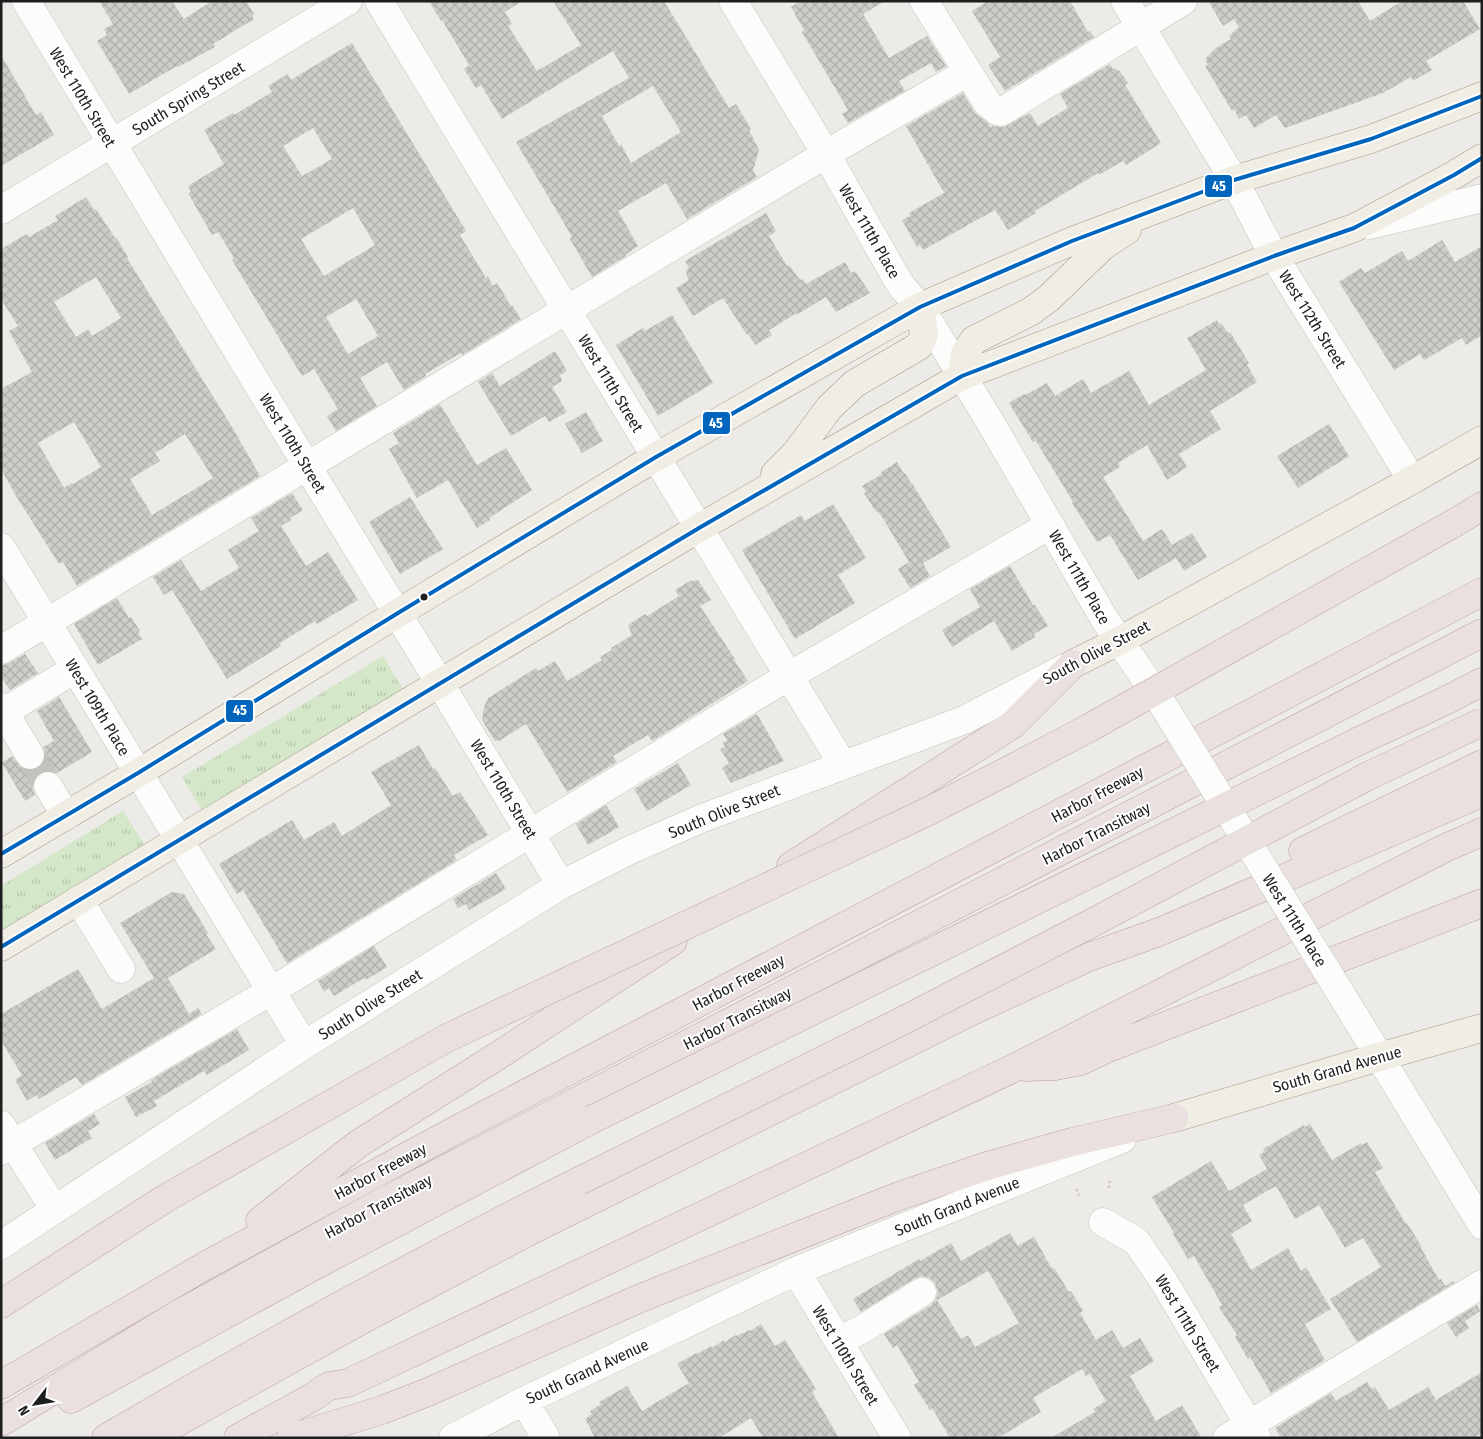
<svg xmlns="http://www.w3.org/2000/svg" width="1483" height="1439" font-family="'Fira Sans Condensed',sans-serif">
<defs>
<pattern id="grass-tufts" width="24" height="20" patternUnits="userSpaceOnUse" patternTransform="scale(1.25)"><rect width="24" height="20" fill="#d5e7c9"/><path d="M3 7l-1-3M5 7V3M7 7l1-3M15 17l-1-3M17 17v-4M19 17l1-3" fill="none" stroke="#b6c6ac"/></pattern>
<pattern id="building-cross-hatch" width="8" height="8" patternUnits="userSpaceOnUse" patternTransform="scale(1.25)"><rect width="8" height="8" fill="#cdccc8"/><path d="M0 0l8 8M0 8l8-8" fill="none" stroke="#b0afab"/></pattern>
</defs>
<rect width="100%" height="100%" fill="#ecebe7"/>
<path fill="url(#grass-tufts)" d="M383 656 403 689 202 811 182 777Z
M123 811 144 844 1 931V886Z"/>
<path fill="url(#building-cross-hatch)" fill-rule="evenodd" d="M99 1H172L184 19 212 1H246L254 14 252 16 254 19 213 44 215 47 178 67 177 66 129 94 97 41 107 35 104 29 113 24Z
M429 1H522L505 12 512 24 508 26 537 71 581 45 553 1H664L729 108 736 104 751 129 749 130 759 150 753 171 757 177 687 219 666 183 618 211 638 246 625 255 626 256 592 277 570 239 572 237 516 142 629 78 613 51 502 119 481 85 476 88 464 69 469 65 442 20 441 21ZM653 86 681 132 631 163 621 144 619 146 602 116Z
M801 1H885L863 14 889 58 927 36 946 66 936 72 931 63 899 81 905 91 848 123 842 114 848 110 802 32 804 30 791 7Z
M988 1H1070L1088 32 1090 31 1094 37 1005 91 988 65 1000 57 972 11Z
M1208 1H1358L1370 21 1402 1H1463L1480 29 1426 61 1432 70 1413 81 1411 77 1383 93 1285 128 1276 115 1254 128 1246 115 1239 119 1234 109 1232 111 1205 66 1208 65 1205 59 1216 48 1231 39 1229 36 1239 27 1234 19 1223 26Z
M352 43 466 231 460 235 486 278 488 277 493 286 497 283 511 306 512 305 521 319 462 355 461 353 425 374 426 376 404 390 387 362 360 378 377 406 336 431 327 416 338 409 314 369 302 376 232 260 234 258 218 232 212 235 188 193 191 192 188 186 224 164 204 130 233 113 234 115 272 92 268 86 288 74 291 80ZM313 128 332 159 302 176 283 146ZM353 208 375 245 324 276 301 239ZM356 299 378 336 348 354 326 317Z
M1 55 36 115 41 112 54 135 1 166Z
M1110 64 1113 69 1116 68 1117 71 1119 70 1128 83 1125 85 1161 143 1126 165 1123 161 1099 175 1098 173 1035 211 1036 213 1008 230 995 210 923 250 920 245 917 247 902 220 910 216 909 213 944 193 906 126 963 93 975 113 988 123 990 127 992 126 1004 127 1030 113 1038 126 1068 108 1060 94Z
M86 197 94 210 96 209 115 238 116 237 128 257 127 258 232 427 260 476 77 586 63 562 59 564 16 496 1 469V389L32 372 9 331 18 326 1 299V249L27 234 29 237 58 220 55 216ZM96 277 121 318 92 336 88 329 76 337 54 302ZM74 422 101 467 73 484 72 483 64 488 38 443ZM185 434 213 478 152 515 130 479 160 461 155 453Z
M766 213 776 231 769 236 787 266 789 265 800 280 802 279 806 284 845 262 851 273 855 271 870 293 836 312 826 297 798 314 797 313 769 330 772 335 755 345 748 334 747 335 723 298 693 316 676 288 689 280 686 274 687 273 686 270 689 268 685 261Z
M1442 240 1455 262 1482 246V335L1466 345 1462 338 1424 360 1420 354 1394 370 1339 282 1361 268 1365 273 1402 251 1408 261Z
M672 315 713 383 658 416 616 345 643 328 645 331Z
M1217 320 1219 324 1221 323 1228 333 1230 332 1249 363 1247 365 1257 382 1210 411 1221 429 1179 454 1187 467 1167 480 1147 445 1118 463 1120 467 1103 477 1143 541 1162 529 1172 545 1192 533 1207 557 1184 571 1176 558 1138 580 1110 535 1097 542 1072 503 1073 502 1036 441 1033 442 1009 403 1024 394 1025 395 1047 383 1055 396 1083 379 1091 393 1129 371 1149 405 1206 370 1187 338Z
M555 351 567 371 560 375 562 381 552 387 567 412 549 422 545 416 511 436 478 382 492 373 500 386Z
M440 404 477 465 506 448 532 490 489 518 490 520 477 528 448 480 417 498 389 449 399 443 393 433Z
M586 412 603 441 582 453 565 424Z
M1329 424 1349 456 1298 488 1277 456Z
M897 462 904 474 905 473 911 483H912L951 547 923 563 930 576 910 588 898 569 909 562 882 517 877 511 876 512 864 493 866 492 862 486 882 474 881 472Z
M292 493 303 510 290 518 291 520 281 526 306 566 328 552 358 600 317 624 315 621 280 643 281 646 227 679 172 590 164 595 153 577 181 560 201 591 239 568 228 550 259 531 251 518Z
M410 497 443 549 400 574 369 522Z
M833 504 866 558 838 575 855 603 795 639 742 550 801 515 805 521Z
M1010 566 1033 605H1035L1048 626 1034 634 1035 637 1012 651 994 621 952 647 942 630 980 607 970 589Z
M698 580 711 600 700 606 735 659 734 660 748 681 652 741 648 735 613 756 617 762 567 792 526 724 499 741 498 740 495 741 482 720 484 707 488 698 536 668 538 671 555 661 567 681 602 660 600 657 612 650 611 648 632 635 628 625 645 614 647 616 679 596 675 590 690 581Z
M117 598 129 618 131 617 140 631 138 632 142 639 98 665 74 624Z
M25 654 38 673 10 690 1 677V666L9 663Z
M59 697 92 752 57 773 48 770 40 773 35 778 32 786 35 795 25 801 2 763 12 756 22 768 30 771 38 769 43 763 46 755 43 747 54 741 37 711Z
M757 714 784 761 731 783 722 768 729 763 720 749 725 747 723 743 727 740 723 734Z
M419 745 433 769 435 768 453 796 460 792 488 835 454 855 457 860 287 963 243 890 237 894 219 864 292 820 304 840 334 822 342 836 391 805 371 772Z
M678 763 691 785 647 811 634 789Z
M606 805 619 827 588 845 576 824Z
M496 873 506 889 469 910 466 904 458 908 453 899Z
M172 892 184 894 208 933 206 934 216 949 168 978 189 1014 198 1008 202 1014 82 1085 76 1077 39 1099 36 1095 27 1101 15 1080 22 1075 1 1041V1014L78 969 102 1009 154 978 120 923Z
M374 946 387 967 366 980 364 978 334 996 329 988 324 992 318 981Z
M237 1029 249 1050 207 1075 204 1071 154 1101 157 1106 136 1117 125 1097 152 1082 151 1080Z
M94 1114 100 1124 88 1131 92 1138 55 1160 45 1143Z
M1310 1124 1332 1160 1361 1143 1362 1145 1367 1142 1383 1168 1375 1172 1406 1224 1407 1223 1422 1247 1421 1248 1439 1280 1441 1279 1445 1286 1453 1281 1454 1283 1357 1342 1330 1299 1381 1267 1363 1238 1345 1248 1319 1205 1295 1219 1276 1186 1243 1205 1252 1221 1231 1234 1251 1270 1288 1248 1301 1271 1306 1267 1331 1309 1305 1324 1325 1360 1271 1393 1250 1357 1248 1359 1235 1337 1237 1335 1219 1307 1222 1305 1194 1256 1188 1259 1173 1234 1174 1233 1152 1197 1211 1161 1229 1191 1267 1169 1259 1155 1264 1152 1263 1149 1304 1125 1305 1127Z
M1010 1233 1018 1246 1034 1237 1052 1269 1054 1268 1069 1292 1071 1291 1083 1311 1080 1313 1096 1340 1112 1330 1123 1348 1140 1338 1154 1361 1130 1376 1156 1421 1182 1405 1202 1438H1051L1095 1412 1093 1409 1106 1401 1090 1374 1086 1376 1082 1369 1033 1398 1041 1412 998 1438H950L932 1408 930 1410 914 1385 919 1382 897 1345 893 1348 884 1334 931 1305 936 1299 938 1292 935 1283 929 1278 921 1276 914 1279 861 1312 853 1299 919 1259 920 1261 951 1243 961 1261ZM988 1271 1019 1323 975 1347 968 1335 961 1339 937 1300Z
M1477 1305 1480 1311 1465 1321 1469 1328 1456 1337 1447 1323Z
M761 1324 775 1346 785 1340 816 1389 812 1392 839 1438H763L751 1418 719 1438H595L585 1419 592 1414 590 1411 601 1404 599 1402 627 1386 642 1411 689 1383 677 1364 696 1353 697 1354 711 1346 712 1348 724 1340 725 1342 736 1335 737 1336 742 1333V1334L749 1330 750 1331Z
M1482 1372V1433L1474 1438H1281L1275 1428 1331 1393 1336 1401 1367 1382 1372 1389 1375 1387 1389 1410 1428 1387 1436 1400Z"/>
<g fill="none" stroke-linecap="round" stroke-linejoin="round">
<path stroke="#c3c2bf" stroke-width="28" stroke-dasharray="28 14" stroke-linecap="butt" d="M30 755 48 786"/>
<defs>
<path id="minor" d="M26 1 307 466 430 667 561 885
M379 1 843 765
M733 1 826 154 897 279 903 288 920 307 989 420 1105 620 1160 700
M924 1 988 104 997 111 1001 112 1183 1
M1125 1 1234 180 1274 256 1412 480
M1 210 348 1
M1370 225 1482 198
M1 547 304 1045
M1 650 826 154 968 72
M1 707 30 755
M4 712 75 669
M48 786 66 816
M79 900 121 969
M1354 1015 1482 1225
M1 1125 55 1210
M1 1151 271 991 789 676 1050 525
M1103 1222 1136 1241 1163 1280 1257 1438
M1 1245 304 1045 561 885 628 851 700 819 964 720 1065 668
M796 1271 897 1438
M838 1341 861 1330 922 1292
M524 1401 546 1438
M453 1438 524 1401 796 1271 1122 1139
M1227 1438 1482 1284"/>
<path id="major" d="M962 376 965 353 974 340 1030 312 1049 298 1103 246 1127 230
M775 474 796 453 829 408 854 384 919 346 924 335 920 307
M1073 664 1119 641 1412 480 1482 440
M1 854 138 773 398 613 656 457 920 307 1072 241 1234 180 1371 139 1482 96
M1 947 440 683 699 528 962 376 1274 256 1354 228 1454 175 1482 158
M1174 1118 1379 1057 1482 1028"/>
<path id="highway" d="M1456 522 1482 506
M1445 701 1482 682
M1303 851 1482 764
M791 866 1012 725 1073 664
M1026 1067 1055 1066 1081 1061 1106 1049 1482 903
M260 1221 358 1144 499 1055 673 941
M1 1304 166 1198 447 1038
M1 1385 203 1267 454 1131 1482 592
M71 1399 316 1265 591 1120
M1 1422 177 1315 384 1201 1482 633
M106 1438C261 1347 419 1261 579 1181
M149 1438 369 1316 526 1233 970 1012 1089 957 1159 932 1482 793
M238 1438 311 1398 329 1386 348 1383 1014 1068 1445 848 1482 832
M291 1438 382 1410 428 1392 643 1297 899 1196 987 1166 1072 1142 1174 1118"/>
</defs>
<use href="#minor" stroke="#c3c3c1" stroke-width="29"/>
<use href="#major" stroke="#a19b86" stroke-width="29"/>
<use href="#highway" stroke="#bfa1a6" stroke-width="29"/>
<path stroke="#d5cbc7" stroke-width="3" stroke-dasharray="2.5 2.5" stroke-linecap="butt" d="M1109 1188 1110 1178
M1076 1189 1080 1198"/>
<use href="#minor" stroke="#fcfcfb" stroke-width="28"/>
<use href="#major" stroke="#f0ede5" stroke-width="28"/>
<use href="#highway" stroke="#e9e0df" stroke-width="28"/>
<defs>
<path id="minor-bridge" d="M1160 700 1354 1015"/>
<path id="highway-bridge" d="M447 1038 801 871 927 812 1009 770 1089 728 1456 522
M591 1120 1359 741 1445 701
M579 1181 902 1021 1090 924 1366 777 1482 722"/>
</defs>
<use href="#minor-bridge" stroke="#c3c3c1" stroke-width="29" stroke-linecap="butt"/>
<use href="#highway-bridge" stroke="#bfa1a6" stroke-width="29" stroke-linecap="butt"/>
<use href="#minor-bridge" stroke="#fcfcfb" stroke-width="28"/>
<use href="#highway-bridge" stroke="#e9e0df" stroke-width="28"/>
<defs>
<path id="bus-1" d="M1 854 138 773 398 613 656 457 920 307 1072 241 1234 180 1371 139 1482 96
M1 947 699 528 962 376 1274 256 1354 228 1454 175 1482 158"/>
</defs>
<use href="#bus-1" stroke="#fff" stroke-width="8"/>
<use href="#bus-1" stroke="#0065bd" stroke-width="4"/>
</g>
<circle fill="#1e1e1e" stroke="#fff" stroke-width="2" cx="424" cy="597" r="4.5"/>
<g text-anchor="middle" stroke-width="4" stroke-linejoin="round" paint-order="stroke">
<g font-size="16" fill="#1e1e1e" stroke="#fff">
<text transform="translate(83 97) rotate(59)" y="6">West 110th Street</text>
<text transform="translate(188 98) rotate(-31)" y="6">South Spring Street</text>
<text transform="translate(870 231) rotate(60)" y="6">West 111th Place</text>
<text transform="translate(1313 319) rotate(58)" y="6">West 112th Street</text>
<text transform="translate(611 383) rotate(59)" y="6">West 111th Street</text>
<text transform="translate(293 443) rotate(59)" y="6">West 110th Street</text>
<text transform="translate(1080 577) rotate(60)" y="6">West 111th Place</text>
<text transform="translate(1096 652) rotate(-28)" y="6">South Olive Street</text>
<text transform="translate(98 707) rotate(59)" y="6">West 109th Place</text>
<text transform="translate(504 789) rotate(59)" y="6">West 110th Street</text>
<text transform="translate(1097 794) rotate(-28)" y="6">Harbor Freeway</text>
<text transform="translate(724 811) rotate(-22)" y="6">South Olive Street</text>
<text transform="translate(1096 833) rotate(-27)" y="6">Harbor Transitway</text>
<text transform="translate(1295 920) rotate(58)" y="6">West 111th Place</text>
<text transform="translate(738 982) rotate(-28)" y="6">Harbor Freeway</text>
<text transform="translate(370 1004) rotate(-32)" y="6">South Olive Street</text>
<text transform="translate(737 1018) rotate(-27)" y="6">Harbor Transitway</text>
<text transform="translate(1337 1069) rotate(-16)" y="6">South Grand Avenue</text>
<text transform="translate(380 1171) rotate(-28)" y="6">Harbor Freeway</text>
<text transform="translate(378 1206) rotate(-28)" y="6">Harbor Transitway</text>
<text transform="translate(957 1206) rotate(-22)" y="6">South Grand Avenue</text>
<text transform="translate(1188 1323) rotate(59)" y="6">West 111th Street</text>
<text transform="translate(846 1355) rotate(59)" y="6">West 110th Street</text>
<text transform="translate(587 1371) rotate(-25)" y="6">South Grand Avenue</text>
</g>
</g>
<g stroke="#fff" stroke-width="2">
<rect x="1204" y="174" width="29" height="24" rx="5" fill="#0065bd"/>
<rect x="702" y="411" width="29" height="24" rx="5" fill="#0065bd"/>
<rect x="225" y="699" width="29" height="24" rx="5" fill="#0065bd"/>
</g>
<g font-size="14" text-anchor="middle" font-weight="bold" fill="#fff">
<text x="1219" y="191">45</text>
<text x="716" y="428">45</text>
<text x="240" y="715">45</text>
</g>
<rect width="1483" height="1439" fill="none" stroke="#1e1e1e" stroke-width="5"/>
<g transform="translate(35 1404) rotate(239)" stroke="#ffffff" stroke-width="4" paint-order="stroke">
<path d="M0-4L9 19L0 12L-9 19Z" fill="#1e1e1e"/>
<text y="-8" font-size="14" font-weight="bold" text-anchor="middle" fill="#1e1e1e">N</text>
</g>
</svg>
